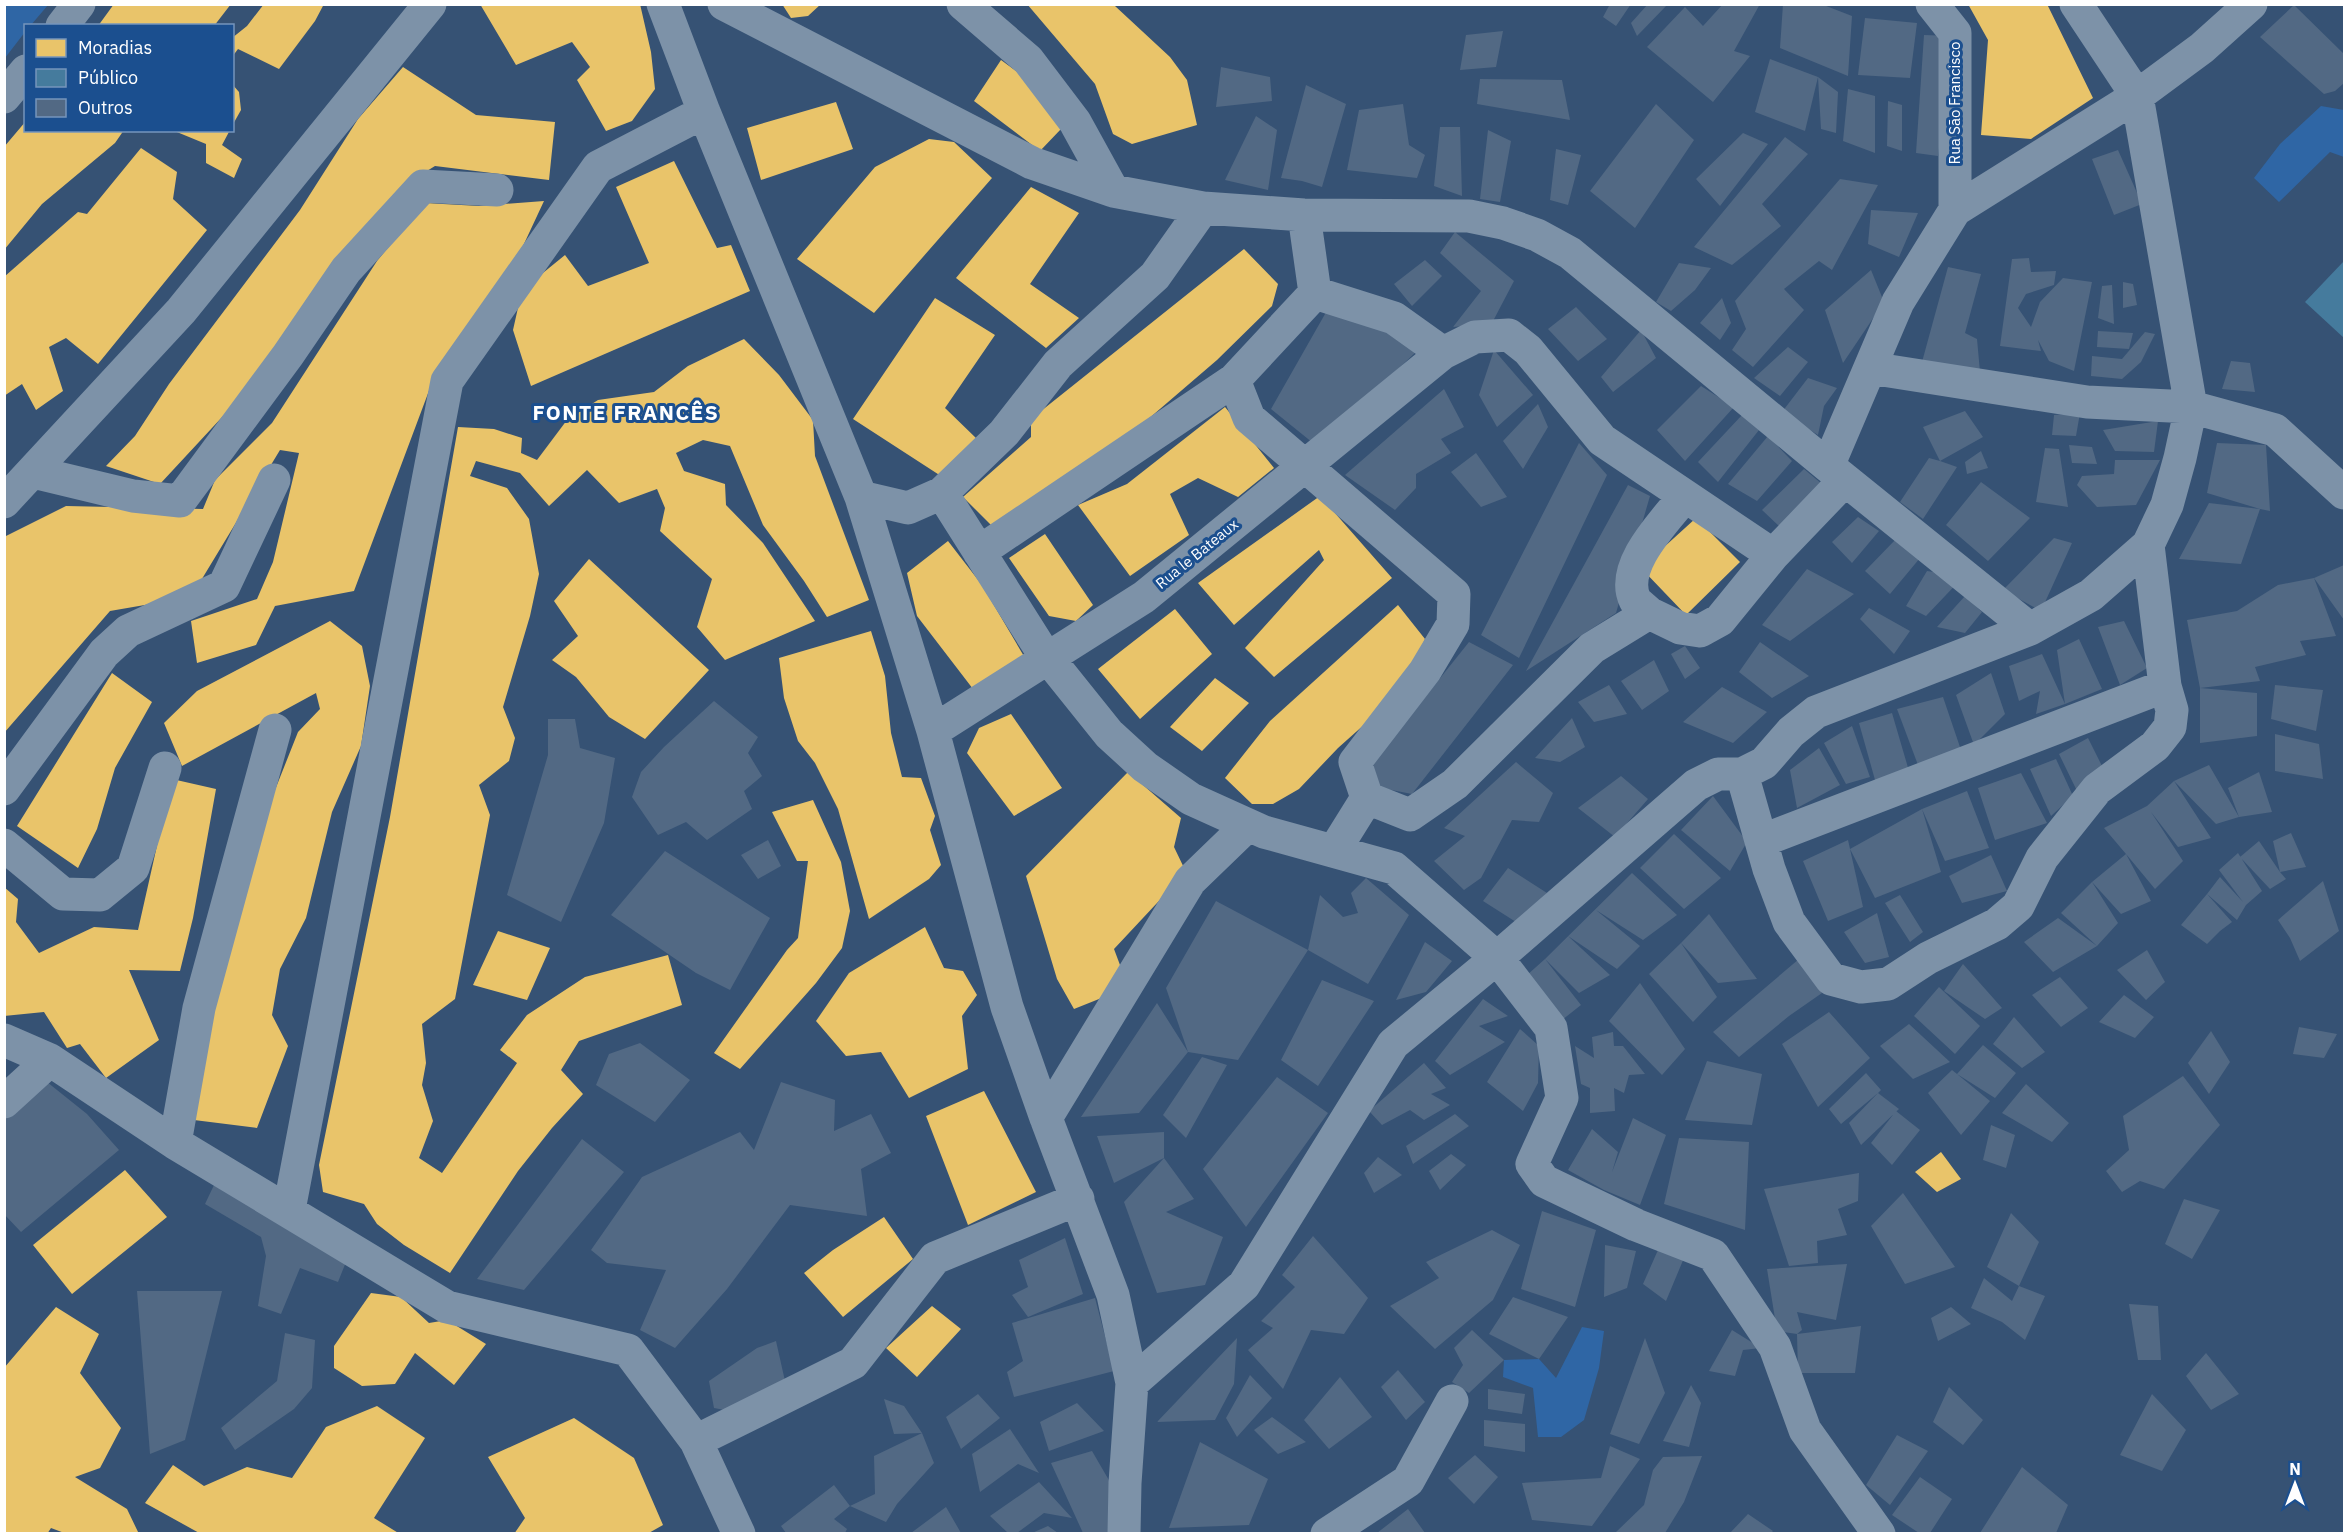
<svg xmlns="http://www.w3.org/2000/svg" width="2349" height="1538" font-family="'IBM Plex Sans',sans-serif">
<rect width="100%" height="100%" fill="#365274"/>
<path fill="#2f66a5" d="M5 4 48 5 31 25 26 26 25 32 5 58Z
M2321 106 2344 110V157L2330 152 2279 202 2254 178 2280 144Z
M1582 1327 1604 1331 1599 1368 1584 1420 1561 1437H1538L1533 1388 1503 1377 1504 1360 1539 1359 1556 1378Z"/>
<path fill="#e9c46a" d="M114 4H231L214 26H98Z
M264 4H324L315 21 279 69 238 49 232 57V38L247 26Z
M480 4H640L651 52 655 89 632 121 606 131 577 80 590 67 572 42 516 65Z
M782 4H821L808 16 791 18Z
M1027 4 1115 6 1170 57 1187 80 1197 125 1132 144 1113 134 1095 84Z
M1968 4H2047L2093 98 2031 139 1981 135 1988 40Z
M1001 60 1047 94 1061 129 1040 151 974 101Z
M403 67 476 115 555 122 549 180 435 166 404 185 237 401 160 484 106 466 135 436 169 384 300 210 358 119Z
M232 84 239 92 241 110 232 126Z
M836 102 853 149 761 180 747 128Z
M26 121V130H124L115 143 42 204 4 250V147Z
M172 130H230L222 145 242 159 234 178 206 163V144Z
M929 139 954 142 992 178 874 313 797 259 875 167Z
M141 148 177 172 173 199 207 230 98 364 66 338 49 347 63 391 36 410 22 384 4 396V277L78 212 87 214Z
M674 161 717 248 731 245 750 291 531 386 513 330 522 290 565 255 588 286 649 263 616 187Z
M1031 187 1079 213 1030 284 1079 318 1046 348 956 278Z
M544 201 523 246 436 372 354 591 275 606 256 645 197 663 191 621 257 599 273 562 299 453 280 450 191 597 110 611 4 733V537L66 506 203 509 215 480 272 423 377 261 425 203 479 206Z
M1244 249 1278 284 1272 306 1217 360 1125 439 996 530 963 497 1031 437V419Z
M935 298 995 335 945 408 977 439 944 478 853 419Z
M744 339 779 375 813 420 815 456 869 600 827 617 804 581 763 525 730 446 703 440 676 453 684 471 725 484 726 505 763 543 815 621 725 660 697 627 712 579 660 531 665 508 657 489 619 503 587 470 549 506 520 473 476 461 470 476 507 488 529 519 539 574 530 616 503 707 515 738 509 761 479 785 490 815 455 999 422 1024 426 1063 422 1085 433 1121 419 1158 442 1173 517 1063 500 1050 527 1015 585 977 668 955 682 1005 579 1041 561 1070 583 1094 552 1128 518 1171 450 1273 404 1245 377 1224 364 1204 323 1192 319 1165 390 817 458 427 494 429 522 438 521 453 537 460 567 420 598 400 654 392 688 366Z
M1225 407 1274 468 1238 497 1198 478 1170 494 1189 535 1130 576 1078 505 1127 484Z
M1320 496 1392 578 1274 677 1245 648 1324 560 1319 550 1234 625 1198 583Z
M1696 518 1740 562 1686 615 1641 568Z
M1045 534 1093 605 1076 621 1049 616 1009 558Z
M948 541 982 585 1025 658 973 689 917 616 907 573Z
M589 559 709 670 645 739 609 717 576 677 552 660 578 636 554 601Z
M1398 605 1425 639 1403 690 1338 748 1299 789 1273 804H1252L1225 778 1270 721Z
M1175 609 1212 654 1140 719 1098 669Z
M330 621 362 646 370 686 361 746 332 812 306 918 280 969 272 1015 288 1046 257 1128 194 1120 214 1008 271 800 298 732 320 709 316 693 182 766 164 723 197 691Z
M871 631 885 676 891 733 902 777 921 778 935 816 930 830 941 865 929 879 869 919 838 809 815 763 798 741 784 698 779 658Z
M112 673 152 702 115 768 97 829 78 868 17 826Z
M1215 678 1249 703 1202 751 1170 727Z
M1011 714 1062 788 1014 816 967 753 979 728Z
M1128 772 1181 818 1174 847 1186 872 1114 949 1123 973 1109 995 1074 1009 1057 979 1026 876Z
M172 779 216 789 193 918 180 971 129 970 159 1040 106 1078 80 1044 67 1048 44 1012 4 1016V887L18 899 16 922 39 953 94 927 138 930Z
M813 800 841 862 850 911 842 948 816 983 740 1069 714 1053 787 950 798 938 808 861H797L772 812Z
M925 927 944 968 963 971 977 995 962 1016 968 1069 909 1098 881 1052 846 1056 816 1021 849 973Z
M498 931 550 948 527 1000 473 985Z
M984 1091 1036 1192 968 1225 926 1116Z
M1941 1152 1961 1179 1937 1192 1915 1172Z
M125 1170 167 1217 72 1294 33 1245Z
M884 1217 913 1259 843 1317 804 1273 833 1250Z
M371 1293 401 1297 429 1323 447 1320 486 1344 454 1385 415 1353 395 1384 362 1386 334 1368V1346Z
M932 1306 961 1329 917 1377 886 1348Z
M56 1307 99 1334 80 1373 121 1428 100 1468 75 1477 127 1509 139 1534H67L51 1528 47 1534H4V1368Z
M377 1406 425 1438 374 1518 400 1534H201L145 1503 173 1465 204 1486 247 1467 292 1478 326 1427Z
M574 1418 634 1458 663 1525 647 1534H514L525 1518 488 1457Z"/>
<path fill="#457b9d" d="M2344 261V338L2305 302Z"/>
<path fill="#526984" d="M1610 4H1631L1616 26 1603 17Z
M1648 4H1668L1637 36 1631 23Z
M1723 4H1760L1734 51 1750 56 1713 102 1647 47 1685 7 1703 26Z
M1783 4H1821L1852 16 1848 76 1780 48Z
M2294 5 2344 54V83L2335 91 2324 94 2260 37Z
M1865 18 1917 23 1910 78 1858 75Z
M1503 31 1496 67 1460 70 1466 35Z
M1924 35 1952 36 1938 156 1916 153Z
M1770 59 1818 77 1805 131 1755 112Z
M1221 67 1270 77 1272 101 1216 107Z
M1818 77 1838 92 1836 133 1821 129Z
M1480 79 1562 80 1570 120 1477 104Z
M1306 85 1346 104 1322 187 1302 181 1281 178Z
M1848 89 1875 96V153L1843 141Z
M1888 101 1902 105V151L1887 146Z
M1403 104 1409 145 1425 155 1417 178 1347 170 1359 110Z
M1656 104 1694 140 1635 228 1590 191Z
M1256 116 1277 130 1268 190 1225 180Z
M1440 127H1460L1462 196 1434 186Z
M1488 130 1511 141 1500 202 1480 199Z
M1743 133 1768 144 1720 206 1696 179Z
M1785 137 1808 154 1762 204 1781 226 1732 265 1694 247Z
M1556 149 1581 155 1568 205 1550 200Z
M2118 150 2142 204 2114 215 2092 159Z
M1840 179 1878 185 1832 270 1819 261 1784 289 1804 310 1753 367 1732 350 1746 329 1735 301Z
M1871 210 1918 213 1899 257 1868 244Z
M1455 232 1514 281 1492 323 1453 327 1481 291 1440 253Z
M2029 258 2031 272 2056 271 2054 285 2026 294 2018 308 2031 327 2040 302 2063 278 2092 282 2074 371 2049 361 2038 340 2041 351 2000 346 2012 259Z
M1425 260 1442 276 1412 306 1394 284Z
M1679 263 1711 268 1695 290 1671 311 1656 302Z
M1948 267 1981 274 1965 333 1977 339 1980 372 1922 362Z
M1871 270 1884 302 1843 363 1825 310Z
M2123 282 2133 284 2137 305 2123 308Z
M2112 285 2114 324 2098 318 2102 286Z
M1722 298 1731 323 1720 340 1700 323Z
M1329 307 1386 325 1419 349 1347 418 1313 443 1271 409Z
M1576 307 1607 339 1578 361 1548 329Z
M1641 330 1656 358 1613 392 1601 377Z
M2098 331 2133 333 2129 349 2097 347Z
M2145 332 2155 334 2141 362 2122 379 2091 376 2092 356 2122 359Z
M1788 347 1808 362 1780 396 1754 378Z
M1494 350 1533 395 1497 427 1479 395Z
M2231 361 2250 363 2255 392 2222 389Z
M1808 378 1837 388 1824 406 1818 435 1782 412Z
M1701 386 1734 407 1685 461 1657 430Z
M1444 389 1464 427 1441 439 1451 453 1416 474V488L1395 510 1345 475Z
M1538 404 1548 427 1523 469 1503 441Z
M1965 411 1983 437 1940 461 1957 467 1923 519 1900 502 1929 458 1940 461 1923 427Z
M2080 413 2076 436 2052 435 2054 415Z
M1742 415 1759 430 1718 482 1698 462Z
M2158 421 2154 452 2115 451 2103 430Z
M1768 436 1792 461 1757 501 1728 484Z
M1579 443 1607 475 1519 658 1481 635Z
M2217 443 2266 445 2270 511 2260 509 2241 564 2179 559 2209 503 2260 509 2207 493Z
M2069 445 2092 447 2097 464 2072 463Z
M2045 448 2059 449 2068 507 2036 502Z
M1981 451 1988 468 1967 474 1965 462Z
M1476 453 1507 497 1481 507 1451 472Z
M2115 460H2160L2136 505 2097 507 2077 485 2082 476 2114 474Z
M1804 469 1822 484 1781 528 1762 510Z
M1981 482 2030 518 1988 561 1946 525Z
M1628 485 1650 496 1616 613 1526 671Z
M1858 517 1879 531 1852 563 1832 542Z
M1897 538 1920 558 1890 594 1865 571Z
M2054 538 2072 543 2041 611 2003 590Z
M2344 565V620L2314 578 2336 636 2300 641 2306 655 2255 667 2260 681 2200 688 2257 693V736L2200 743V688L2187 620 2237 611 2278 585 2314 578Z
M1807 569 1854 594 1790 641 1762 625Z
M1927 571 1964 576 1926 616 1906 606Z
M1965 596 1982 612 1965 633 1937 627Z
M1869 608 1910 631 1894 654 1860 619Z
M2124 621 2147 668 2120 685 2098 627Z
M2079 639 2102 689 2065 704 2057 650Z
M1469 642 1513 665 1412 794 1376 787 1370 766Z
M1760 642 1809 676 1772 698 1739 672Z
M1685 646 1700 668 1685 679 1671 654Z
M2042 654 2065 704 2036 714 2040 691 2019 701 2009 666Z
M1654 660 1669 691 1642 710 1621 681Z
M1991 673 2005 714 1974 745 1956 695Z
M1609 685 1627 714 1594 722 1578 702Z
M2275 685 2323 690 2316 731 2271 719Z
M1722 687 1767 712 1733 743 1683 722Z
M1943 697 1961 750 1918 765 1897 709Z
M714 701 758 737 748 753 762 776 744 791 752 809 707 840 686 822 658 835 632 797 641 772 664 747Z
M1892 713 1909 771 1877 787 1859 723Z
M1572 718 1585 747 1560 762 1535 758Z
M548 719H575L580 748 615 758 604 823 561 922 507 895 548 755Z
M1852 726 1870 777 1846 784 1824 743Z
M2275 734 2319 744 2323 779 2275 771Z
M2088 738 2103 768 2077 791 2059 754Z
M1819 748 1840 785 1797 808 1790 770Z
M2056 759 2073 796 2051 816 2030 769Z
M1516 762 1553 793 1539 822 1512 820 1481 878 1464 890 1434 861 1465 836 1444 828Z
M2209 765 2239 817 2216 824 2174 781Z
M2259 772 2272 812 2239 817 2228 788Z
M2021 773 2047 823 1995 840 1978 788Z
M1621 776 1648 799 1615 837 1578 808Z
M2174 781 2211 838 2178 847 2151 812 2183 861 2155 889 2126 854 2151 901 2121 914 2092 882 2118 923 2097 946 2061 913 2092 882 2126 854 2104 828 2147 806Z
M1967 791 1989 848 1945 861 1922 809 1941 872 1875 898 1850 849 1863 907 1828 921 1803 861 1848 840 1850 849 1922 809Z
M1713 796 1747 842 1730 871 1681 830Z
M2291 833 2306 867 2280 872 2286 879 2270 889 2240 857 2259 841 2280 872 2273 841Z
M1674 834 1721 878 1684 909 1640 868Z
M768 840 781 866 758 879 741 855Z
M665 851 770 918 730 990 696 973 611 915Z
M2238 853 2262 891 2246 905 2237 920 2207 894 2220 877 2243 902 2219 870Z
M1991 855 2007 891 1962 903 1949 876Z
M1508 868 1547 893 1516 922 1483 901Z
M1632 873 1677 915 1643 940 1596 910 1640 946 1617 969 1568 936 1610 975 1579 993 1545 959Z
M1366 878 1409 915 1368 984 1308 950 1320 895 1343 917 1358 913 1351 893Z
M2323 881 2339 931 2300 961 2290 938 2278 920Z
M2207 894 2232 922 2220 931 2207 944 2181 925Z
M1900 895 1923 932 1910 942 1885 903Z
M1216 901 1308 950 1238 1060 1188 1052 1166 988Z
M1877 913 1889 957 1865 963 1844 932Z
M1709 914 1757 979 1718 983 1681 943Z
M2058 918 2097 946 2053 972 2024 942Z
M1425 942 1452 961 1426 992 1396 1000Z
M1681 943 1717 997 1693 1022 1649 974Z
M2147 950 2165 982 2146 1000 2117 970Z
M1545 959 1581 1005 1562 1020 1517 984Z
M1799 959 1822 993 1789 1016 1739 1057 1713 1032Z
M1963 964 2002 1008 1985 1019 1944 991Z
M2060 977 2088 1008 2061 1027 2032 995Z
M1322 980 1374 1001 1318 1086 1281 1060Z
M1640 983 1685 1049 1662 1075 1609 1021Z
M1939 987 1980 1026 1955 1054 1914 1016Z
M2124 995 2154 1017 2135 1038 2099 1022Z
M1483 999 1508 1016 1479 1026 1505 1042 1450 1075 1435 1061Z
M1157 1003 1188 1052 1139 1113 1081 1117Z
M1829 1012 1870 1058 1818 1107 1782 1044Z
M2014 1017 2045 1052 2022 1068 1993 1044Z
M1909 1024 1950 1062 1913 1079 1880 1046Z
M2299 1027 2337 1034 2324 1058 2293 1054Z
M1520 1029 1539 1046 1538 1083 1523 1111 1487 1082Z
M2211 1031 2230 1062 2209 1094 2188 1063Z
M1613 1032 1614 1046H1623L1645 1074 1629 1075 1624 1093 1614 1088 1615 1111 1590 1113V1088L1581 1084 1575 1046 1594 1058 1592 1037Z
M640 1043 690 1080 655 1122 596 1085 609 1054Z
M1983 1045 2016 1073 1995 1098 1957 1074 1990 1101 1961 1135 1928 1093 1952 1070 1957 1074Z
M1202 1057 1227 1065 1186 1138 1163 1115Z
M1707 1061 1762 1074 1752 1125 1685 1120Z
M1424 1063 1446 1088 1431 1094 1450 1105 1424 1120 1410 1110 1382 1125 1369 1111Z
M1866 1073 1881 1090 1878 1093 1899 1109 1861 1145 1849 1123 1878 1093 1841 1124 1829 1109Z
M2183 1076 2220 1125 2164 1189 2140 1181 2122 1192 2106 1171 2129 1150 2123 1116Z
M1277 1077 1328 1113 1246 1227 1203 1169Z
M47 1082 87 1114 119 1150 21 1232 4 1214V1120Z
M781 1082 835 1100 834 1131 871 1114 891 1153 861 1169 867 1216 790 1205 727 1289 675 1348 640 1330 666 1270 607 1263 591 1250 642 1177 740 1132 754 1150Z
M2026 1084 2069 1123 2052 1142 2002 1113Z
M1896 1111 1920 1130 1892 1165 1871 1143Z
M1455 1114 1469 1126 1413 1164 1406 1146Z
M1633 1118 1666 1135 1640 1205 1604 1190 1568 1170 1592 1129 1618 1152 1612 1172Z
M1991 1125 2015 1135 2006 1168 1983 1160Z
M1164 1132V1158L1114 1183 1097 1136Z
M1679 1138 1749 1142 1745 1230 1664 1204Z
M582 1139 624 1172 524 1290 477 1279Z
M1451 1154 1466 1165 1440 1190 1429 1171Z
M1378 1157 1402 1175 1374 1193 1364 1173Z
M1164 1158 1194 1199 1166 1212 1223 1237 1205 1285 1157 1293 1124 1202Z
M1859 1173 1858 1201 1838 1209 1847 1235 1817 1241 1818 1263 1789 1266 1764 1189Z
M215 1183 346 1262 338 1282 300 1268 281 1314 258 1306 266 1256 261 1237 205 1204Z
M1903 1193 1955 1267 1905 1284 1871 1226Z
M2184 1199 2220 1210 2192 1259 2165 1244Z
M1542 1211 1596 1230 1575 1307 1521 1289Z
M2011 1213 2039 1242 2019 1286 1987 1267Z
M1492 1230 1520 1245 1493 1300 1435 1349 1390 1306 1439 1278 1426 1262Z
M1313 1236 1368 1298 1344 1334 1311 1330 1283 1389 1248 1350 1273 1328 1261 1321 1295 1287 1282 1275Z
M1065 1238 1083 1294 1028 1317 1012 1295 1028 1287 1019 1260Z
M1605 1245 1636 1251 1627 1288 1604 1297Z
M1658 1250 1684 1258 1666 1301 1643 1284Z
M1847 1264 1836 1320 1797 1312 1802 1330 1797 1334 1777 1331 1767 1269Z
M1984 1278 2012 1301 2019 1286 2045 1296 2025 1340 2002 1322 1971 1308Z
M137 1291H222L185 1440 150 1454Z
M1513 1297 1568 1317 1539 1359 1489 1334Z
M1095 1298 1114 1371 1014 1397 1007 1372 1023 1361 1012 1323Z
M2129 1304 2158 1306 2161 1360H2138Z
M1951 1307 1971 1324 1938 1341 1931 1318Z
M1861 1326 1855 1373H1798L1797 1334Z
M1472 1330 1504 1360 1469 1393 1452 1382 1463 1365 1454 1348Z
M1732 1330 1761 1348 1743 1350 1735 1376 1709 1371Z
M285 1333 315 1340 312 1388 294 1409 235 1450 221 1428 277 1381Z
M1237 1338 1234 1384 1215 1420 1157 1422Z
M1645 1338 1665 1393 1639 1444 1610 1434Z
M776 1341 785 1381 730 1411 714 1408 709 1381 757 1348Z
M2206 1353 2239 1394 2211 1410 2186 1376Z
M1398 1370 1425 1402 1406 1420 1381 1387Z
M1250 1375 1272 1398 1237 1437 1226 1418Z
M1340 1377 1372 1417 1329 1449 1304 1420Z
M1691 1385 1701 1403 1689 1447 1663 1441Z
M1949 1387 1983 1420 1963 1445 1933 1422Z
M1488 1389 1525 1394 1522 1414 1488 1409Z
M978 1394 1000 1418 961 1449 946 1417Z
M2152 1394 2186 1430 2162 1471 2120 1455Z
M884 1399 904 1406 922 1433 934 1463 897 1504 886 1522 850 1506 875 1494 874 1456 922 1433 894 1434Z
M1077 1403 1104 1431 1049 1451 1040 1422Z
M1272 1417 1306 1442 1278 1454 1254 1430Z
M1484 1420 1525 1424V1452L1484 1446Z
M1010 1429 1039 1473 1018 1464 980 1492 972 1454Z
M1897 1435 1928 1451 1890 1505 1866 1485Z
M1200 1442 1268 1479 1249 1525 1169 1528Z
M1610 1446 1640 1459 1592 1526 1532 1520 1522 1483 1601 1478Z
M1092 1451 1110 1482V1533H1083L1051 1463Z
M1475 1455 1498 1477 1474 1504 1448 1478Z
M1702 1456 1684 1502 1665 1533H1615L1644 1505 1653 1470 1663 1457Z
M2022 1467 2068 1505 2056 1533H1980Z
M1920 1477 1952 1499 1930 1533H1919L1892 1515Z
M1039 1482 1072 1518 1044 1513 1017 1533H1008L990 1516Z
M834 1485 850 1506 834 1519 847 1529 845 1533H786L781 1526Z
M946 1507 961 1533H911Z
M1408 1509 1425 1533H1377Z
M1748 1514 1773 1531 1771 1533H1730Z
M1048 1526 1058 1533H1032Z"/>
<g fill="none" stroke-linecap="round" stroke-linejoin="round">
<path stroke="#7d92a8" stroke-width="33" d="M663 4 704 112 861 497 933 731 1007 1007 1046 1118 1113 1295 1132 1383 1125 1483 1124 1534
M724 4 1032 163 1113 191 1203 208 1304 215 1469 216 1503 223 1537 235 1570 253 1828 466 2030 629
M963 4 1028 60 1075 122 1113 191
M1932 4 1955 33V210
M62 26 79 4
M4 97 26 71
M1304 215 1315 293 1234 380 1249 418 1454 594 1453 624 1425 671 1355 762 1367 798
M1315 293 1394 318 1443 353
M1870 368 2087 402 2191 407 2275 430 2344 493
M1828 466 1898 302 1955 210 2137 96 2202 48 2251 4
M33 472 133 496 180 501 288 355 346 270 423 186 497 190
M942 493 1004 433 1058 364 1155 276 1203 208
M861 497 908 508 942 493 1040 648 1109 734 1145 767 1191 799 1264 832 1394 868 1497 958 1551 1028 1562 1098 1532 1164 1544 1181 1636 1225 1713 1255 1775 1347 1805 1430 1879 1534
M4 502 181 311 430 4
M979 552 1234 380
M1649 613C1645 609 1638 604 1635 600 1619 566 1665 521 1684 497
M933 731 1144 597 1443 353 1475 337 1509 335 1528 350 1602 440 1773 555
M1742 774 1769 869 1789 922 1831 979 1861 987 1888 984 1928 958 1997 924 2018 906 2042 858 2097 789 2155 746 2170 727 2172 710 2165 686 2148 545
M4 789 104 653 128 631 224 586 274 480
M1367 798 1410 815 1455 784 1592 648 1649 613 1680 628 1700 631 1720 620 1773 555 1845 480
M1761 841 2165 686
M4 845 63 894 100 895 133 868 165 768
M1334 851 1367 798
M4 1040 50 1060 175 1143 447 1307 628 1350 696 1441 853 1363 935 1258 1078 1199
M4 1102 50 1060
M1046 1118 1190 881 1248 825
M175 1143 199 1008 275 730
M289 1210 447 381 598 167 704 112
M1132 1383 1244 1285 1393 1044 1497 958 1696 785 1718 774H1742L1764 763 1791 732 1816 712 2030 629 2091 595 2148 545 2167 505 2180 458 2191 407 2137 96 2076 4
M696 1441 739 1534
M1327 1534 1408 1481 1452 1401"/>
</g>
<g text-anchor="middle" stroke-width="6" stroke-linejoin="round" paint-order="stroke">
<g font-size="15" fill="#fff" stroke="#1b4f8f">
<text transform="translate(1955 103) rotate(-90)" y="5">Rua São Francisco</text>
<text transform="translate(1197 554) rotate(-39)" y="5">Rua le Bateaux</text>
</g>
<g font-size="21" font-weight="bold" letter-spacing="1.5" fill="#fff" stroke="#1b4f8f">
<text x="626" y="420">FONTE FRANCÊS</text>
</g>
</g>
<rect width="2349" height="1538" fill="none" stroke="#ffffff" stroke-width="12"/>
<rect x="24" y="24" width="210" height="108" fill="#1b4f8f" stroke="#7695bc" stroke-width="1.5"/>
<rect x="36" y="39" width="30" height="18" fill="#e9c46a" stroke="#7695bc" stroke-width="1.5"/>
<text x="78" y="54" font-size="18" fill="#ffffff">Moradias</text>
<rect x="36" y="69" width="30" height="18" fill="#457b9d" stroke="#7695bc" stroke-width="1.5"/>
<text x="78" y="84" font-size="18" fill="#ffffff">Público</text>
<rect x="36" y="99" width="30" height="18" fill="#526984" stroke="#7695bc" stroke-width="1.5"/>
<text x="78" y="114" font-size="18" fill="#ffffff">Outros</text>
<g transform="translate(2295 1484)" stroke="#1b4f8f" stroke-width="4.5" paint-order="stroke">
<path d="M0-4.5L10 22L0 15L-10 22Z" fill="#ffffff"/>
<text y="-9" font-size="16" font-weight="bold" text-anchor="middle" fill="#ffffff">N</text>
</g>
</svg>
